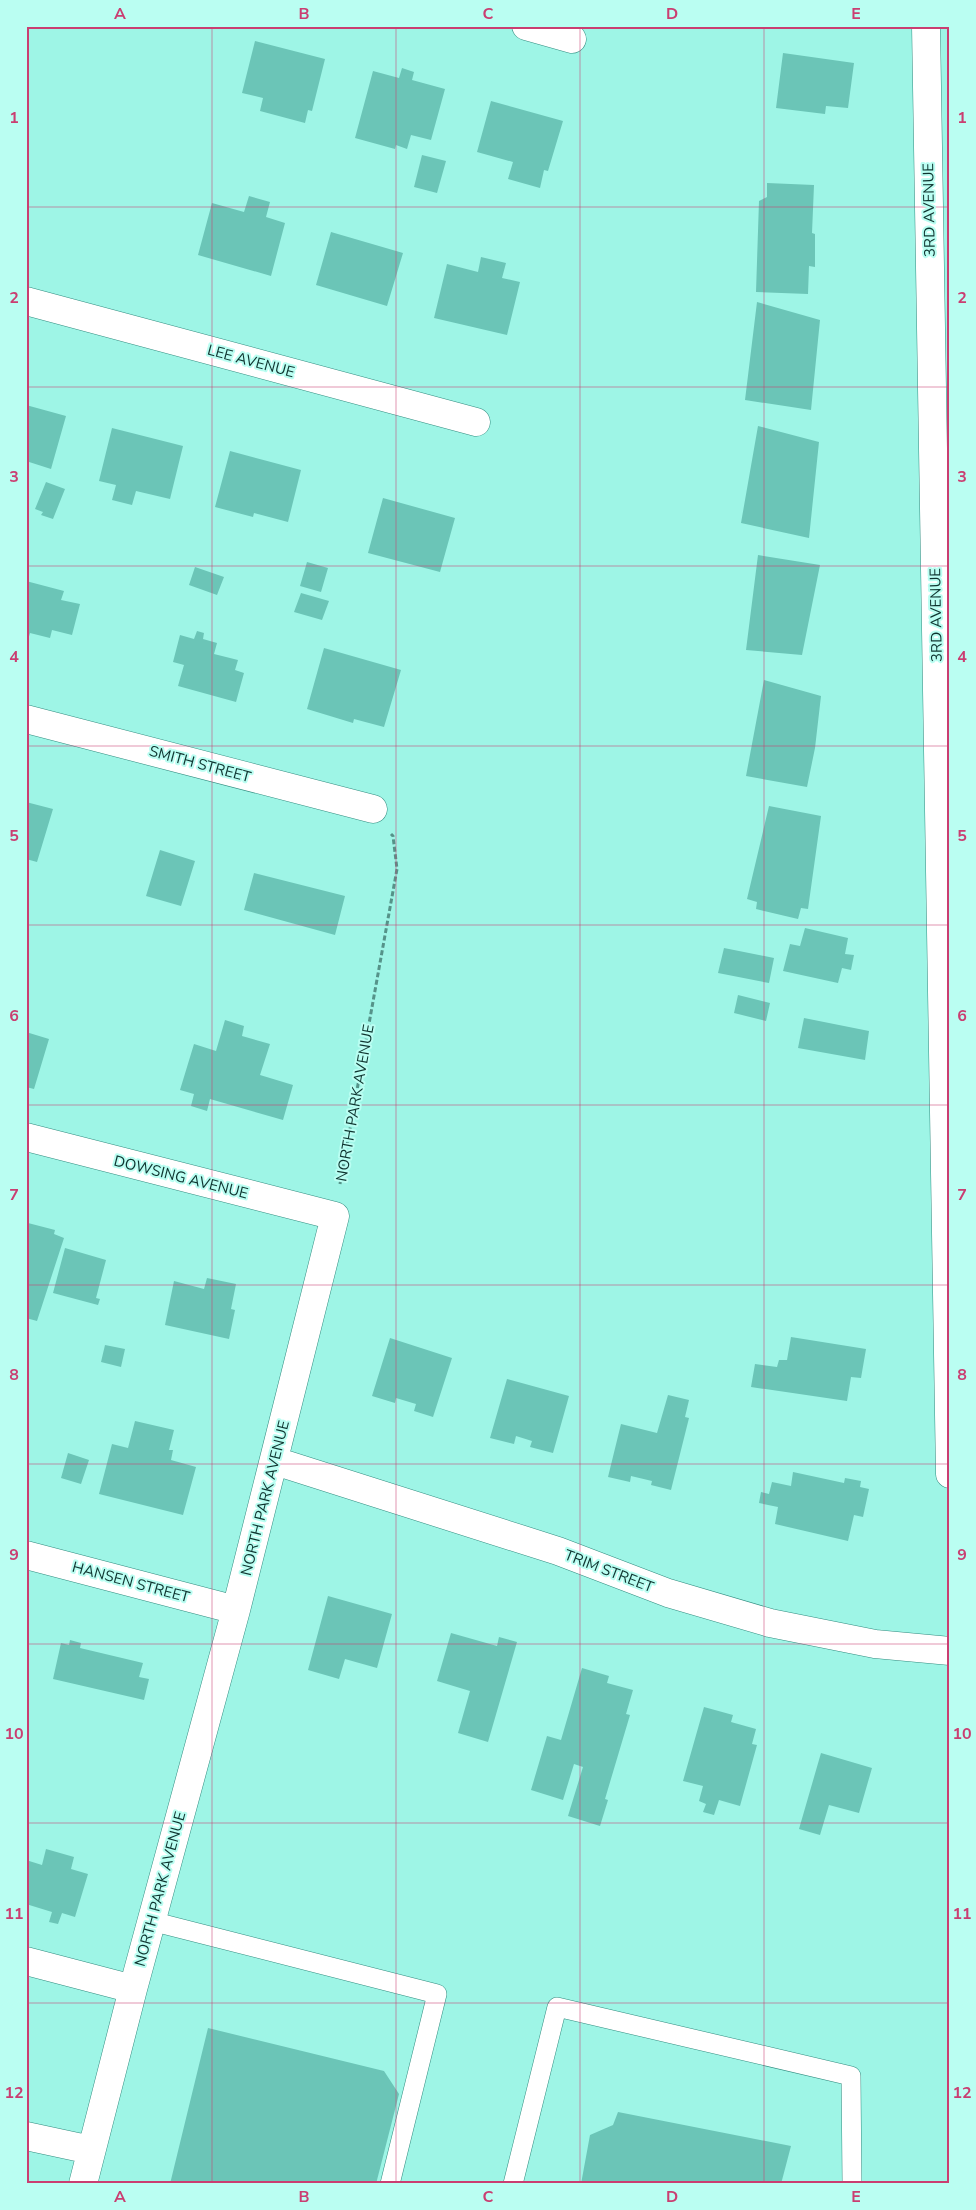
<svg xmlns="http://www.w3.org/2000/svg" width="976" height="2210" font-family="'Nunito Sans',sans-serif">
<rect width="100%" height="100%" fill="#9ef5e6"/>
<path fill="#6bc5b7" d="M255 41 325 59 312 111 308 110 305 123 260 111 263 98 242 93Z
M783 53 854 63 848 108 826 106 825 114 776 108Z
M402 68 414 72 412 80 445 89 431 140 411 135 407 149 396 145 395 149 355 138 373 71 399 78Z
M491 101 563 121 548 171 544 170 540 188 508 179 513 162 477 152Z
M422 155 446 161 437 193 414 187Z
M767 183 814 185 812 233 815 234V267L809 266 808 294 756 292 759 201 767 197Z
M249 196 270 202 266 217 285 223 271 276 198 255 212 203 244 212Z
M331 232 403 253 387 306 316 285Z
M481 257 506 263 502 278 520 282 507 335 434 318 447 264 478 272Z
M757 302 820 320 811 410 745 400Z
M26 405 66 416 51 469 26 461Z
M758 426 819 442 809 538 741 523Z
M112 428 183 446 170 499 136 491 132 505 112 500 116 485 99 481Z
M230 451 301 470 288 522 254 513 253 517 215 507Z
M46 482 65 489 53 519 41 515 43 512 35 509Z
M383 498 455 518 440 572 368 553Z
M758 555 820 565 802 655 746 650Z
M307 562 328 568 321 592 300 586Z
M195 567 224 577 217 595 189 585Z
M26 581 64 591 61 600 80 604 72 635 52 630 50 638 30 633 26 647Z
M301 593 329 601 322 620 294 612Z
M197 631 204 633 203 639 217 643 214 654 238 660 235 670 244 673 236 702 178 686 184 665 173 662 180 635 194 639Z
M324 648 401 670 384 727 354 719 353 723 307 709Z
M764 680 821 696 815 748 807 787 746 776Z
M26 802 53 809 37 862 26 859Z
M769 806 821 816 808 909 801 908 798 919 756 909 757 902 747 899Z
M160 850 195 861 181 906 146 896Z
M254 873 345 896 335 935 244 910Z
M805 928 848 938 845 954 854 955 851 970 842 968 838 983 783 971 790 944 800 946Z
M724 948 774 958 769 983 718 973Z
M738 995 770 1003 766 1021 734 1013Z
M804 1018 869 1031 865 1060 798 1048Z
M225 1020 244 1026 242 1036 270 1044 260 1075 293 1085 283 1120 210 1099 207 1111 191 1106 194 1094 180 1090 194 1044 216 1051Z
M26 1032 49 1039 34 1089 26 1087Z
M28 1223 55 1230 54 1234 64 1238 37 1321 26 1318Z
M65 1248 106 1260 96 1298 100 1299 98 1305 53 1293Z
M207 1278 236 1284 231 1309 235 1310 229 1339 165 1325 174 1281 204 1289Z
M791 1337 866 1349 861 1378 851 1377 847 1401 751 1387 755 1364 777 1367 779 1360H787Z
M390 1338 452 1358 433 1417 414 1411 416 1404 396 1398 395 1403 372 1396Z
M105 1345 125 1349 121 1367 101 1362Z
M507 1379 569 1396 553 1453 530 1447 532 1441 516 1436 514 1444 490 1438Z
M668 1395 689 1400 685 1417 689 1418 671 1490 651 1485 652 1481 631 1476 630 1482 608 1477 621 1424 657 1433Z
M135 1421 174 1430 169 1450H173L171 1460 196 1467 183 1515 99 1494 112 1444 128 1448Z
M68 1453 89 1460 81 1484 61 1478Z
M793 1472 844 1483 845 1478 861 1481 860 1487 869 1489 863 1517 854 1515 848 1541 775 1524 778 1507 759 1503 761 1492 769 1494 772 1482 791 1486Z
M328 1596 392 1614 377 1668 345 1659 339 1679 308 1670Z
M451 1633 497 1646 499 1637 517 1642 488 1742 458 1733 470 1691 437 1681Z
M70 1640 81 1643 80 1648 143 1663 139 1677 149 1679 144 1700 53 1679 61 1643 69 1645Z
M582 1668 609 1676 607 1683 633 1690 626 1714 630 1715 605 1799 608 1800 600 1826 568 1816 583 1767 574 1764 563 1800 531 1790 547 1736 561 1740Z
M704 1707 733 1715 731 1722 756 1729 752 1744 757 1745 740 1806 719 1800 714 1815 703 1812 706 1804 699 1801 703 1786 683 1781Z
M821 1753 872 1768 859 1813 829 1805 820 1835 799 1829Z
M46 1849 74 1857 71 1869 88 1874 75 1917 62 1913 58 1924 49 1922 52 1912 26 1904V1860L42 1865Z
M208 2028 384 2071 399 2094 376 2184H170Z
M618 2112 791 2146 781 2184H581L590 2135 613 2125Z"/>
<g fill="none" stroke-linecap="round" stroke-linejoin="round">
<defs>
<path id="lane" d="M151 1921 437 1994 390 2184
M513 2184 557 2007 851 2076 852 2184"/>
<path id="street" d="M526 26 572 39
M26 301 476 422
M26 719 373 809
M26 1137 335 1216 236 1610 133 1989 83 2184
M275 1461 558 1551 668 1593 770 1623 875 1644 950 1651
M26 1555 236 1610
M26 1961 133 1989
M26 2136 91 2150"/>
<path id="secondary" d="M926 26 950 1474"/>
</defs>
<use href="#lane" stroke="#338d81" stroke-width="20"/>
<use href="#street" stroke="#338d81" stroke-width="29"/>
<use href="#secondary" stroke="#338d81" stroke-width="29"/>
<path stroke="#559389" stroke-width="3" stroke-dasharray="5 2.5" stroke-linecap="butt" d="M340 1184 397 869 393 836 391 834"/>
<use href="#lane" stroke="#fff" stroke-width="19"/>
<use href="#street" stroke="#fff" stroke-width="28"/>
<use href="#secondary" stroke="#fff" stroke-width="28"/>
</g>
<path fill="none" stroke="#ca3e71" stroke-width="1" stroke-opacity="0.55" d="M212 26V2184M396 26V2184M580 26V2184M764 26V2184M26 207H950M26 387H950M26 566H950M26 746H950M26 925H950M26 1105H950M26 1285H950M26 1464H950M26 1644H950M26 1823H950M26 2003H950"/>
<g text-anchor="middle" stroke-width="4" stroke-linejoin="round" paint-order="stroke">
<g font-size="15" fill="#0e342f" stroke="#bafef2">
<text transform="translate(929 210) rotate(-91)" y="5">3RD AVENUE</text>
<text transform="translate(251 361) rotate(15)" y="5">LEE AVENUE</text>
<text transform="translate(936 615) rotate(-91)" y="5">3RD AVENUE</text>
<text transform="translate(200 764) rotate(15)" y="5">SMITH STREET</text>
<text transform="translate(355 1103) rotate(-80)" y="5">NORTH PARK AVENUE</text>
<text transform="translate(181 1177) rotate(14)" y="5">DOWSING AVENUE</text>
<text transform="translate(265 1498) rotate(-76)" y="5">NORTH PARK AVENUE</text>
<text transform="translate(609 1571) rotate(21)" y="5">TRIM STREET</text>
<text transform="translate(131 1582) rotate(15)" y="5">HANSEN STREET</text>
<text transform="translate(160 1889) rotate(-75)" y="5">NORTH PARK AVENUE</text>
</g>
</g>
<rect width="976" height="2210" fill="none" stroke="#bafef2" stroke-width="55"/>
<rect x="28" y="28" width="920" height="2154" fill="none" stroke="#ca3e71" stroke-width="2"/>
<g font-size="16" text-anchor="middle" font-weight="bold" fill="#ca3e71">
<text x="120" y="19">A</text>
<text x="304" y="19">B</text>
<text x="488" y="19">C</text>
<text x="672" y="19">D</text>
<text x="856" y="19">E</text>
<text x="14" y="123">1</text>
<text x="962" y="123">1</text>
<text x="14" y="303">2</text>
<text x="962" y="303">2</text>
<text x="14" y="482">3</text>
<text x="962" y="482">3</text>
<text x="14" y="662">4</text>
<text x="962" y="662">4</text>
<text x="14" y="841">5</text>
<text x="962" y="841">5</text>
<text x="14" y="1021">6</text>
<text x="962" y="1021">6</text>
<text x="14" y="1200">7</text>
<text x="962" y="1200">7</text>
<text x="14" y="1380">8</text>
<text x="962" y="1380">8</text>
<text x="14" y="1560">9</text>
<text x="962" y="1560">9</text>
<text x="14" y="1739">10</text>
<text x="962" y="1739">10</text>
<text x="14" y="1919">11</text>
<text x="962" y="1919">11</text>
<text x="14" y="2098">12</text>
<text x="962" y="2098">12</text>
<text x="120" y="2202">A</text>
<text x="304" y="2202">B</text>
<text x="488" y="2202">C</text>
<text x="672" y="2202">D</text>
<text x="856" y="2202">E</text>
</g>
</svg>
